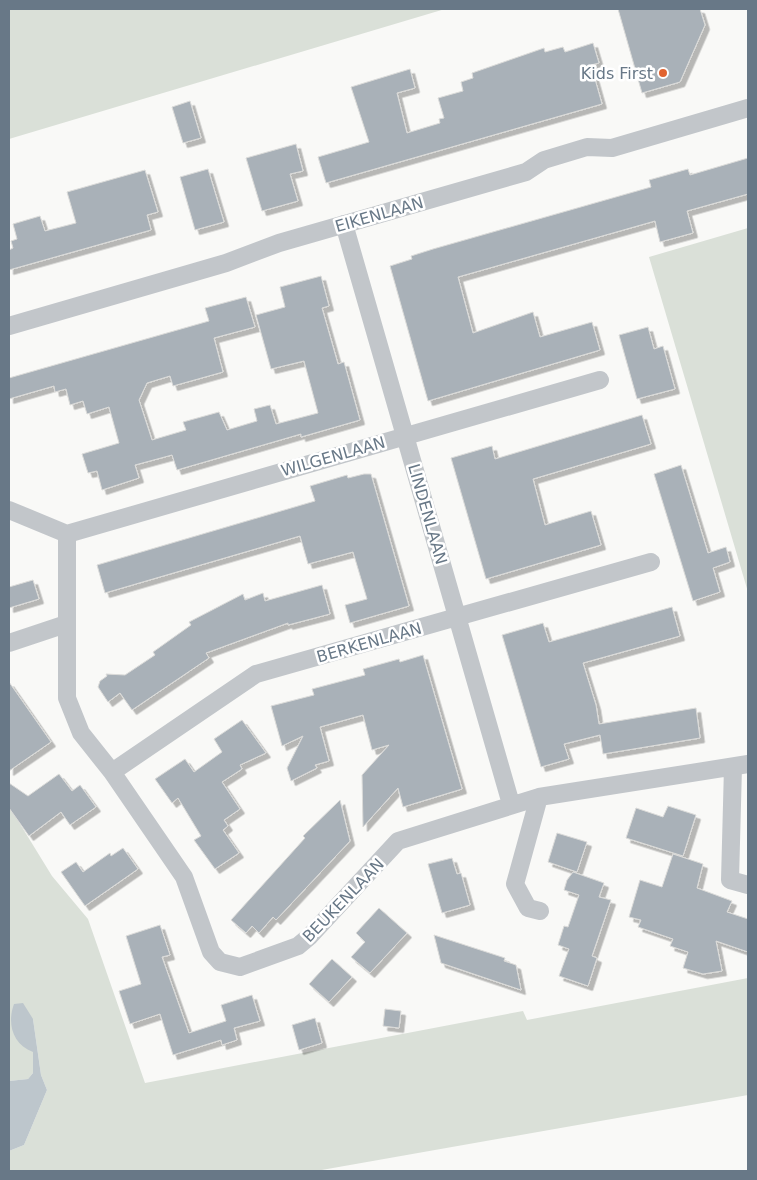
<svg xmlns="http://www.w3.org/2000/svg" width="757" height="1180" font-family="'DejaVu Sans',sans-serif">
<defs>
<filter id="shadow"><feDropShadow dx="4.5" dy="4.5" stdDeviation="0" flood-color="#0004"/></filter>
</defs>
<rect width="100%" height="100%" fill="#f9f9f7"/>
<path fill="#dae0d8" d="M9 9H445L9 139Z
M748 228V592L649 257Z
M9 806 52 876 88 919 145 1083 523 1011 527 1020 748 978V1095L316 1171H9V1151L24 1145 47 1090 41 1075 33 1019V1073L28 1079 9 1081Z"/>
<path fill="#bdc6cc" d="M23 1003 33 1019 41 1075 47 1090 24 1145 9 1151V1081L28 1079 33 1073V1052C12 1044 7 1023 14 1004Z"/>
<path fill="#a9b1b8" stroke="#dbdbd9" filter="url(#shadow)" d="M618 9H700L705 25 680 82 642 93Z
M593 43 599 63 591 65 602 104 326 183 318 157 369 142 351 87 410 69 415 88 397 93 407 133 440 123 439 119 444 118 438 98 463 91 461 82 473 78 472 73 544 48 545 52 563 47 565 52Z
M190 101 201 138 183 143 172 107Z
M296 144 303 171 290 174 298 201 262 211 246 158Z
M748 158V194L687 211 693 233 660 242 655 221 458 277 473 333 533 312 540 337 592 322 600 350 428 401 390 266 412 259 411 256 433 249 651 187 649 180 688 169 690 175Z
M208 169 224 222 195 230 180 177Z
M145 170 158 212 147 215 151 230 9 270V250L13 248 11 241 17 239 13 224 40 216 45 231 76 223 67 192Z
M321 276 329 306 322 308 338 364 344 362 360 420 301 437V434L177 470 172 455 135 465 139 478 102 490 97 471 88 473 82 454 119 443 109 407 87 414 83 401 70 405 66 389 55 392 54 386 9 399V378L209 321 205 308 246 297 255 327 214 338 223 372 173 386 170 376 147 383 139 400 152 440 186 430 183 422 219 412 227 430 257 421 254 409 270 405 276 424 318 413 304 361 271 369 256 315 285 307 280 287Z
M648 327 654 349 663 346 675 389 637 399 619 335Z
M642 415 651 444 533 479 545 525 591 511 601 545 486 579 451 458 492 446 495 459Z
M681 465 708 553 726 547 730 562 713 568 720 592 693 601 654 474Z
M364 474H371L409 606 350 623 345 605 367 599 353 552 308 564 300 536 105 593 97 565 315 501 310 486 347 475 348 478Z
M33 580 39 599 9 608V587Z
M322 585 330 614 288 625V623L206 653 209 658 132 710 120 693 108 702 98 687 100 681 107 676 106 674 125 675 155 655 153 652 191 625 189 622 243 594 245 600 263 593 265 601Z
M672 607 680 636 583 663 596 705 599 724 696 708 700 738 603 754 600 735 564 744 569 759 541 767 502 635 543 623 549 642Z
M423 655 462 789 403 807 398 788 363 827 362 775 389 745 372 750 363 715 320 727 329 761 315 765 317 768 291 781 287 768 303 736 282 746 271 706 314 695 312 689 365 675 363 669 399 659 400 662Z
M9 682 51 742 9 771Z
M242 720 266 753 240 765 242 769 222 782 240 809 224 820 228 826 223 830 239 853 215 869 194 840 201 836 178 798 172 803 155 779 185 759 194 772 222 752 214 739Z
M59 774 72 791 80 785 96 807 70 825 61 812 29 836 9 808V783L28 796Z
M340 800 350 841 276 920 273 917 259 933 252 926 246 933 231 920 305 838 303 836Z
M668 806 696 815 683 856 626 838 636 808 663 817Z
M557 833 587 842 577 872 548 862Z
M123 848 138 869 85 906 61 872 76 862 83 872 110 853 111 856Z
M673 854 703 864 697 888 732 901 727 912 748 919V952L716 941 722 971 703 974 683 968 688 952 670 946 673 939 638 927 641 920 629 917 640 880 662 887Z
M452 858 457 874 461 873 470 905 442 913 428 864Z
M573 872 604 883 599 897 611 900 592 956 597 958 588 986 559 976 569 949 558 945 564 926 568 927 579 895 564 890 567 880Z
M379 908 407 933 370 973 351 957 365 942 356 933Z
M160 925 170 955 162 957 189 1033 226 1021 221 1005 252 995 260 1021 234 1028 237 1040 222 1045 221 1040 173 1055 160 1014 130 1024 119 991 141 984 126 936Z
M434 935 505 958 504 961 516 965 521 990 441 963Z
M332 959 352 977 329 1002 309 984Z
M385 1009 401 1011 399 1028 383 1026Z
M315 1018 322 1043 299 1050 292 1025Z"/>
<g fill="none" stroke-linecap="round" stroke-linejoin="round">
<path stroke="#c2c6ca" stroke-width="18" d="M344 224 511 804
M9 326 226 263 279 243 526 172 544 160 587 147 612 148 748 108
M9 510 67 534V698L81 733 112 772 184 877 211 952 220 962 240 967 298 946 310 936 398 841 539 797 748 764
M67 534 600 380
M9 643 66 624
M733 767 730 880 748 885
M112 772 256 674 651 562
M539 797 515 884 528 908 540 911"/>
</g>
<circle fill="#e1632f" stroke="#fff" stroke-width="2" cx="663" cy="73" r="5"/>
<g text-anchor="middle" stroke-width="5" stroke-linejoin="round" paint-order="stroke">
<g font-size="16" fill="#687887" stroke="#fff" text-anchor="end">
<text x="653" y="79">Kids First</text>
</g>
<g font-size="16" fill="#687887" stroke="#fff">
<text transform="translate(379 214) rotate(-16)" y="6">EIKENLAAN</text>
<text transform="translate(333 456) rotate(-16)" y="6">WILGENLAAN</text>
<text transform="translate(428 514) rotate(74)" y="6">LINDENLAAN</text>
<text transform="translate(369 642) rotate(-16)" y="6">BERKENLAAN</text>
<text transform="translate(343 900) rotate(-46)" y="6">BEUKENLAAN</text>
</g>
</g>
<rect width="757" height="1180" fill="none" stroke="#687887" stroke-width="20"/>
</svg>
